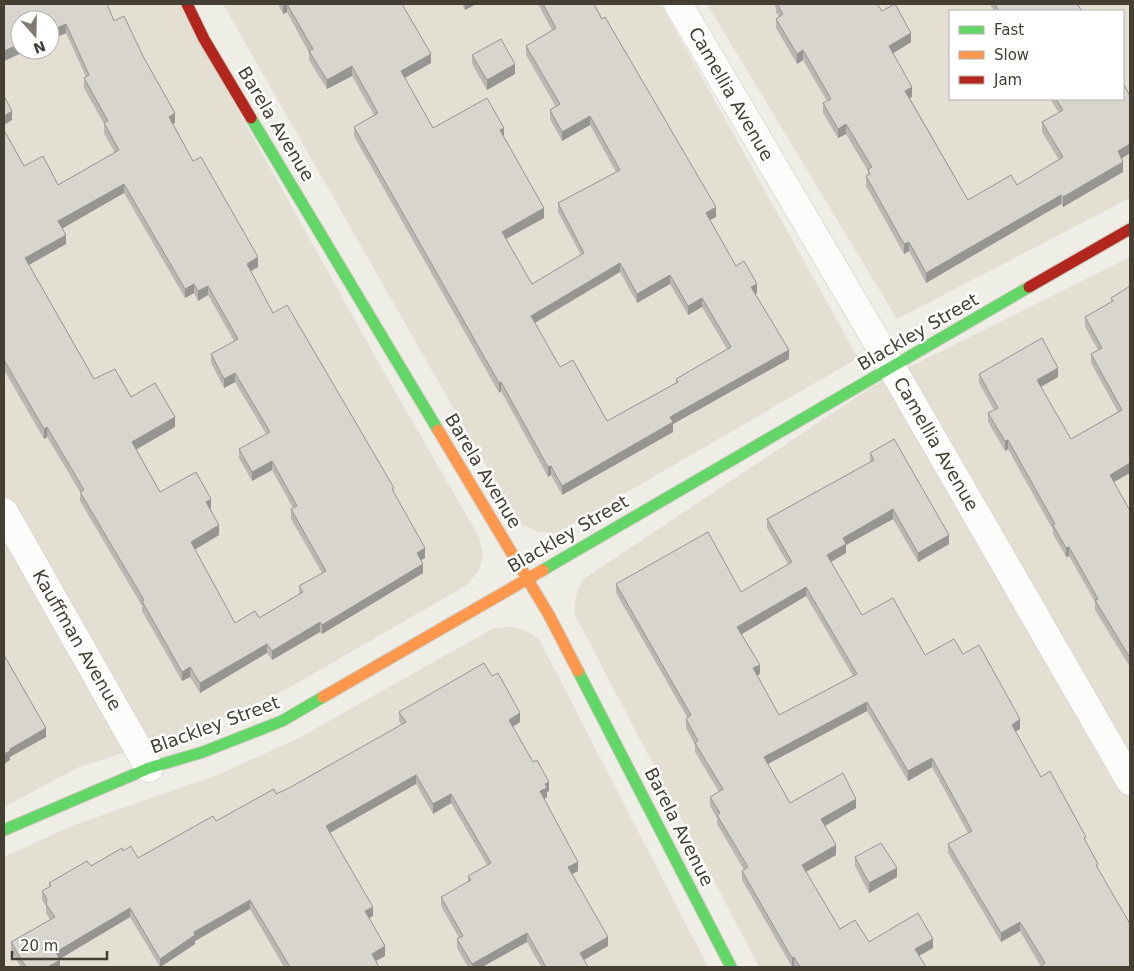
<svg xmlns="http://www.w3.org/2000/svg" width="1134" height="971" font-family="'DejaVu Sans',sans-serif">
<rect width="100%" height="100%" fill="#eeede6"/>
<path fill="#e3dfd3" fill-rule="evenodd" d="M4 4H179L385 374 479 537 483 554 479 570 467 585 285 690 198 729 79 767 4 807ZM20 20H50V50H20Z
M223 4H661L858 358 557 533 538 532 519 523Z
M707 4H1130V198L897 319ZM950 11H1123V99H950Z
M1130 257V967H759L574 613 576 596 582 580 881 381Z
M512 627 525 630 539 639 708 967H4V857L74 825 217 775 297 739 494 628Z"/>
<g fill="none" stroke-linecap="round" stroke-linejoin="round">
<defs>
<path id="street" d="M678 4 869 328 1130 781
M4 512 149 768"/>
<path id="fast" d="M251 118 438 430
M543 570 1029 287
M578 671 731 967
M4 830 149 768 203 752 282 721 323 697"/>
<path id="slow" d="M438 430 549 615 578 671
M323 697 543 570"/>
<path id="jam" d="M187 4 204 39 251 118
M1029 287 1130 229"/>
</defs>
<use href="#street" stroke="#cccac4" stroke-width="29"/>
<use href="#fast" stroke="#cecabd" stroke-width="13"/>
<use href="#slow" stroke="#cecabd" stroke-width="13"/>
<use href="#jam" stroke="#cecabd" stroke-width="13"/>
<use href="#street" stroke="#fcfcfb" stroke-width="28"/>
<use href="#fast" stroke="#63d668" stroke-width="11"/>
<use href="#slow" stroke="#ff974d" stroke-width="11"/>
<use href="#jam" stroke="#b3261e" stroke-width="11"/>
</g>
<path fill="#bab7b2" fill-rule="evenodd" d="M4 4 114 21 175 123 173 124 193 161 258 267 251 271 273 313 394 493 425 558 421 560 423 573 322 634 320 632 272 660 267 653 200 693 190 677 182 681 142 611V606L80 501V492L47 437 44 439 4 370V130L24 166 58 185 115 153 104 133V124L84 88V78L86 77 66 33 4 61ZM124 193 185 298 194 293 198 301 208 295 234 341 211 354V363L224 388 235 382 266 434 239 449V458L252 481 272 470 293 508 291 509V519L322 573 299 586V594L259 618 235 623 194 549 219 535 210 509 211 508 160 492 136 449 175 427 131 397 94 379 29 265 66 244 62 228Z
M278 4H402L431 63 404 78 433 128 504 137 544 218 506 239 532 284 581 255 558 212V203L616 172 590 125 562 141 550 119V110L556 107 526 55V46L552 30 538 4H594L716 217 710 220 736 266 757 293 755 294 789 359 673 424V432L562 495 551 475 548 477 501 391 499 393 354 136V127L374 115 352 76 327 89 309 60V53L287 12 283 14ZM620 272 637 303 670 284 688 315 702 307 727 349 676 379V383L607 421 560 367 535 323Z
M462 4H476L465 10Z
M774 4H877L882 11 911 42 893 53 912 97 910 98 968 200 1017 185 1059 160 1042 132V122L1059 113 1050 99H1123L1130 96V153L1122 158 1123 172 1063 207 1061 204 926 283 909 251 904 254 866 186V176L868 175V171L846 134 838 138 823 113V103L827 101 803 60 797 64 776 28V19L779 17 776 12V8Z
M990 4H1078L1082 11H994Z
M472 55 515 74 487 90 472 64Z
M1130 286V473L1114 482 1130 511V667L1095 610V602L1069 556 1066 557 1053 534V530L1008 449 1005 451 988 422V413L994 410 979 383V374L1058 377 1041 387 1071 439 1118 412 1091 363V354L1098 350 1085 327V317L1111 302V298Z
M870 453 949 544 918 562 893 519 846 545V553L831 562 862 615 925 655 963 654 1020 729 1015 732 1041 777 1086 843 1098 868 1130 967H1041L1020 931 1001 942 948 853V844L968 833 932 767 908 781 867 711 768 764 790 803 856 808 825 826 836 855 806 872 840 929 869 942 933 948 919 956 926 967H795L794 966 792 967 742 880V871L744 870 717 824V818L710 806V797L719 792 695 752V745L686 728V719L687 717 616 593V584L741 592 788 564 767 528V519L870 462ZM806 596 853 676 779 715 757 675 760 674 741 634Z
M399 712 520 722 513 727 549 791 547 792V797L544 799 578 871 572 874 608 946 584 960 588 967H541L527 942 482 967H468L457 948V939L459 938 441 906V897L468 882V876L487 865 451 803 433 814 416 784 330 833 373 916 369 918 385 956 376 961 379 967H284L250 909 195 941V944L161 967H160L130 917 60 959V967H21L11 951V942L50 920 46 913V906L42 900V891L49 887V883L91 866 123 851 138 858 216 821 289 788 402 725 399 721Z
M855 857 897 877 869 893 855 866Z"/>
<path fill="#979591" d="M283 4H287V12L283 14Z
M465 4H476L465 10Z
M66 24V33L50 40V31Z
M911 33V42L889 56V46Z
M20 44V50H28L4 61V51Z
M803 50V60L797 64V54Z
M431 54V63L401 80V71Z
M515 64V74L487 90V80Z
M352 66V76L327 89V80Z
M912 87V97L905 100V91Z
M12 111V120L4 125V116Z
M175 113V123L169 126V117Z
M590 116V125L562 141V132Z
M846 124V134L838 138V129Z
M504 128V137L500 140V130Z
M1130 144V153L1118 161V151Z
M1123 162V172L1063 207V197Z
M124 184V193L58 231V221Z
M1061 195V204L926 283V273Z
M716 207V217L706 222V213Z
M544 208V218L502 241V232Z
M66 235V244L25 267V258Z
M909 242V251L904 254V244Z
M258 257V267L247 273V264Z
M620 263V272L531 325V316Z
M670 275V284L637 303V294Z
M194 284V293L185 298V289Z
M757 284V293L751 296V287Z
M208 286V295L198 301V291Z
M702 298V307L688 315V306Z
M789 350V359L673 424V432L562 495V486L670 417Z
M1058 368V377L1037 389V380Z
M235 373V382L224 388V379Z
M501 382V391L499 393V383Z
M175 417V427L132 452V442Z
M47 427V437L44 439V429Z
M1008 440V449L1005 451V441Z
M272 461V470L252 481V472Z
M1130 463V473L1110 484V475Z
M551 466V475L548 477V467Z
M211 499V508L206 511V502Z
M893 509V519L846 545V553L827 564V555L843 538Z
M219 525V535L191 552V542Z
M949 535V544L918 562V553Z
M1069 547V556L1066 557V548Z
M425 548V558L417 562V553Z
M423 564V573L322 634V625Z
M806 587V596L737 637V627Z
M320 622V632L272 660V651Z
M267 644V653L200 693V683Z
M760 665V674L753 678V668Z
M190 667V677L182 681V672Z
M867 702V711L764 766V757Z
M520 713V722L509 729V720Z
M1020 719V729L1012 734V725Z
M46 728V737L10 757V760L4 764V754L10 749Z
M932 758V767L908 781V771Z
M416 775V784L326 835V826Z
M549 782V791L547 792V797L540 801V791L545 784Z
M451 794V803L433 814V804Z
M856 799V808L821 828V819Z
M836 845V855L802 874V865Z
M578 862V871L568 876V867Z
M897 868V877L869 893V883Z
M250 900V909L195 941V944L160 967V959L194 932Z
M373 907V916L365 920V911Z
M130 908V917L56 961V952Z
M1020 922V931L1001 942V933Z
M527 933V942L482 967H472V964Z
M608 937V946L580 962V953Z
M933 939V948L915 958V949Z
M385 946V956L372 963V954Z
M794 957V966L792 967V958Z
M60 960V967H48Z"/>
<path fill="#d8d5cf" stroke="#979591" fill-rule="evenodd" d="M4 4H107L114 21 124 16 144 58 175 113 169 117 193 161 201 157 258 257 247 264 273 313 287 305 394 488 392 489 425 548 417 553 423 564 322 625 320 622 272 651 267 644 200 683 190 667 182 672 142 601 144 600 80 492 84 490 47 427 44 429 4 360V130L24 166 43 156 58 185 119 150 104 123 108 121 84 78 89 75 66 24 50 31V20H20V44L4 51ZM124 184 185 289 194 284 198 291 208 286 238 339 211 354 224 379 235 373 270 432 239 449 252 472 272 461 297 506 291 509 326 571 299 586 303 592 259 618 255 611 235 623 191 542 219 525 206 502 211 499 196 472 160 492 132 442 175 417 155 383 131 397 115 369 94 379 25 258 66 235 58 221Z
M287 4H402L431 54 401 71 433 128 487 98 504 128 500 130 544 208 502 232 532 284 584 253 558 203 620 170 590 116 562 132 550 110 560 104 526 46 556 28 543 4H594L602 19 605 17 716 207 706 213 736 266 744 261 757 284 751 287 789 350 670 417 673 422 562 486 551 466 548 467 501 382 499 383 354 127 378 113 352 66 327 80 309 51 313 49ZM620 263 637 294 670 275 688 306 702 298 731 347 676 379 678 382 607 421 573 360 560 367 531 316Z
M777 4H877L882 11 895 4 911 33 889 46 912 87 905 91 968 200 1011 175 1017 185 1063 157 1042 122 1063 110 1056 99H1123V83L1130 96V144L1118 151 1123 162 1063 197 1061 195 926 273 909 242 904 244 866 176 870 174 868 169 872 167 846 124 838 129 823 103 831 99 803 50 797 54 776 19 783 14Z
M995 4H1077L1082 11H999Z
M501 39 515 64 487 80 472 55Z
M4 96 12 111 4 116Z
M1130 286V463L1110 475 1130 511V658L1095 600 1098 599 1069 547 1066 548 1053 525 1055 524 1008 440 1005 441 988 413 998 408 979 374 1042 338 1058 368 1037 380 1071 439 1122 410 1091 354 1102 348 1085 317 1113 301 1111 298Z
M894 439 949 535 918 553 893 509 843 538 846 544 827 555 862 615 893 598 925 655 954 639 963 654 979 645 1020 719 1012 725 1041 777 1050 771 1086 837 1084 838 1098 864 1096 865 1130 924V967H1043L1042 966 1045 963 1020 922 1001 933 948 844 972 831 932 758 908 771 867 702 764 757 790 803 843 773 856 799 821 819 836 845 802 865 840 929 855 920 869 942 918 913 933 939 915 949 926 967H800L794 957 792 958 742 871 748 867 717 815 720 813 710 797 723 789 695 743 698 741 686 719 691 715 616 584 708 532 741 592 792 562 767 519 874 460 870 453ZM806 587 857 674 779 715 753 668 760 665 737 627Z
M4 655 46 728 10 749V751L4 754Z
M484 663 492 676 498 673 520 713 509 720 533 762 537 760 549 782 545 784 547 788 540 791 578 862 568 867 608 937 580 953 588 967H546L527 933 472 964 457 939 463 936 441 897 471 880 468 876 491 863 451 794 433 804 416 775 326 826 373 907 365 911 385 946 372 954 379 967H290L250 900 194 932 195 935 160 959 130 908 56 952 60 960 48 967H26L11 942 55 917 46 904 47 899 42 891 51 886 49 883 87 861 91 866 122 848 123 851 131 846 138 858 213 816 216 821 274 789 276 794 289 788 406 722 399 712Z
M881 843 897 868 869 883 855 857Z"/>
<g text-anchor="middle" stroke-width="5" stroke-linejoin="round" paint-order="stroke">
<g font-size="18" fill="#443e33" stroke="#fff">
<text transform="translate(731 94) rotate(60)" y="6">Camellia Avenue</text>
<text transform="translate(276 124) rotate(59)" y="6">Barela Avenue</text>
<text transform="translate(918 332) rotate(-30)" y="6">Blackley Street</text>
<text transform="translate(936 444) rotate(60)" y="6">Camellia Avenue</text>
<text transform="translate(483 471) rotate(59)" y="6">Barela Avenue</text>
<text transform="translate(568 534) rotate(-30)" y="6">Blackley Street</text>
<text transform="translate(77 640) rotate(60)" y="6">Kauffman Avenue</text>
<text transform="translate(215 725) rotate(-20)" y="6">Blackley Street</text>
<text transform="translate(679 827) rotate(63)" y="6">Barela Avenue</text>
</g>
</g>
<rect width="1134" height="971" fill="none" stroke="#443e33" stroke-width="10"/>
<rect x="949" y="10" width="175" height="90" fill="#ffffff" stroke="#b4b2ad"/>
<rect x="959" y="26" width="25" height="8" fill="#63d668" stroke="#b4b2ad"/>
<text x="994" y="35" font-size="15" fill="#443e33">Fast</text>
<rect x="959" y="51" width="25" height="8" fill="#ff974d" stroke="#b4b2ad"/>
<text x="994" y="60" font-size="15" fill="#443e33">Slow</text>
<rect x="959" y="76" width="25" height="8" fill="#b3261e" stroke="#b4b2ad"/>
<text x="994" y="85" font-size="15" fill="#443e33">Jam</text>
<g transform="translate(35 35) rotate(160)"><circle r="24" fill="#ffffff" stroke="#b4b2ad"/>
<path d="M0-4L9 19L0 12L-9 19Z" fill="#807b72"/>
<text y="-8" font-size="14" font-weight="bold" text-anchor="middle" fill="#443e33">N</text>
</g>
<path d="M12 951v8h95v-8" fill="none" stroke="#443e33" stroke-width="2.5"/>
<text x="20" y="951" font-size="15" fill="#443e33" stroke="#ffffff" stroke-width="4" paint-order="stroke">20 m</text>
</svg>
